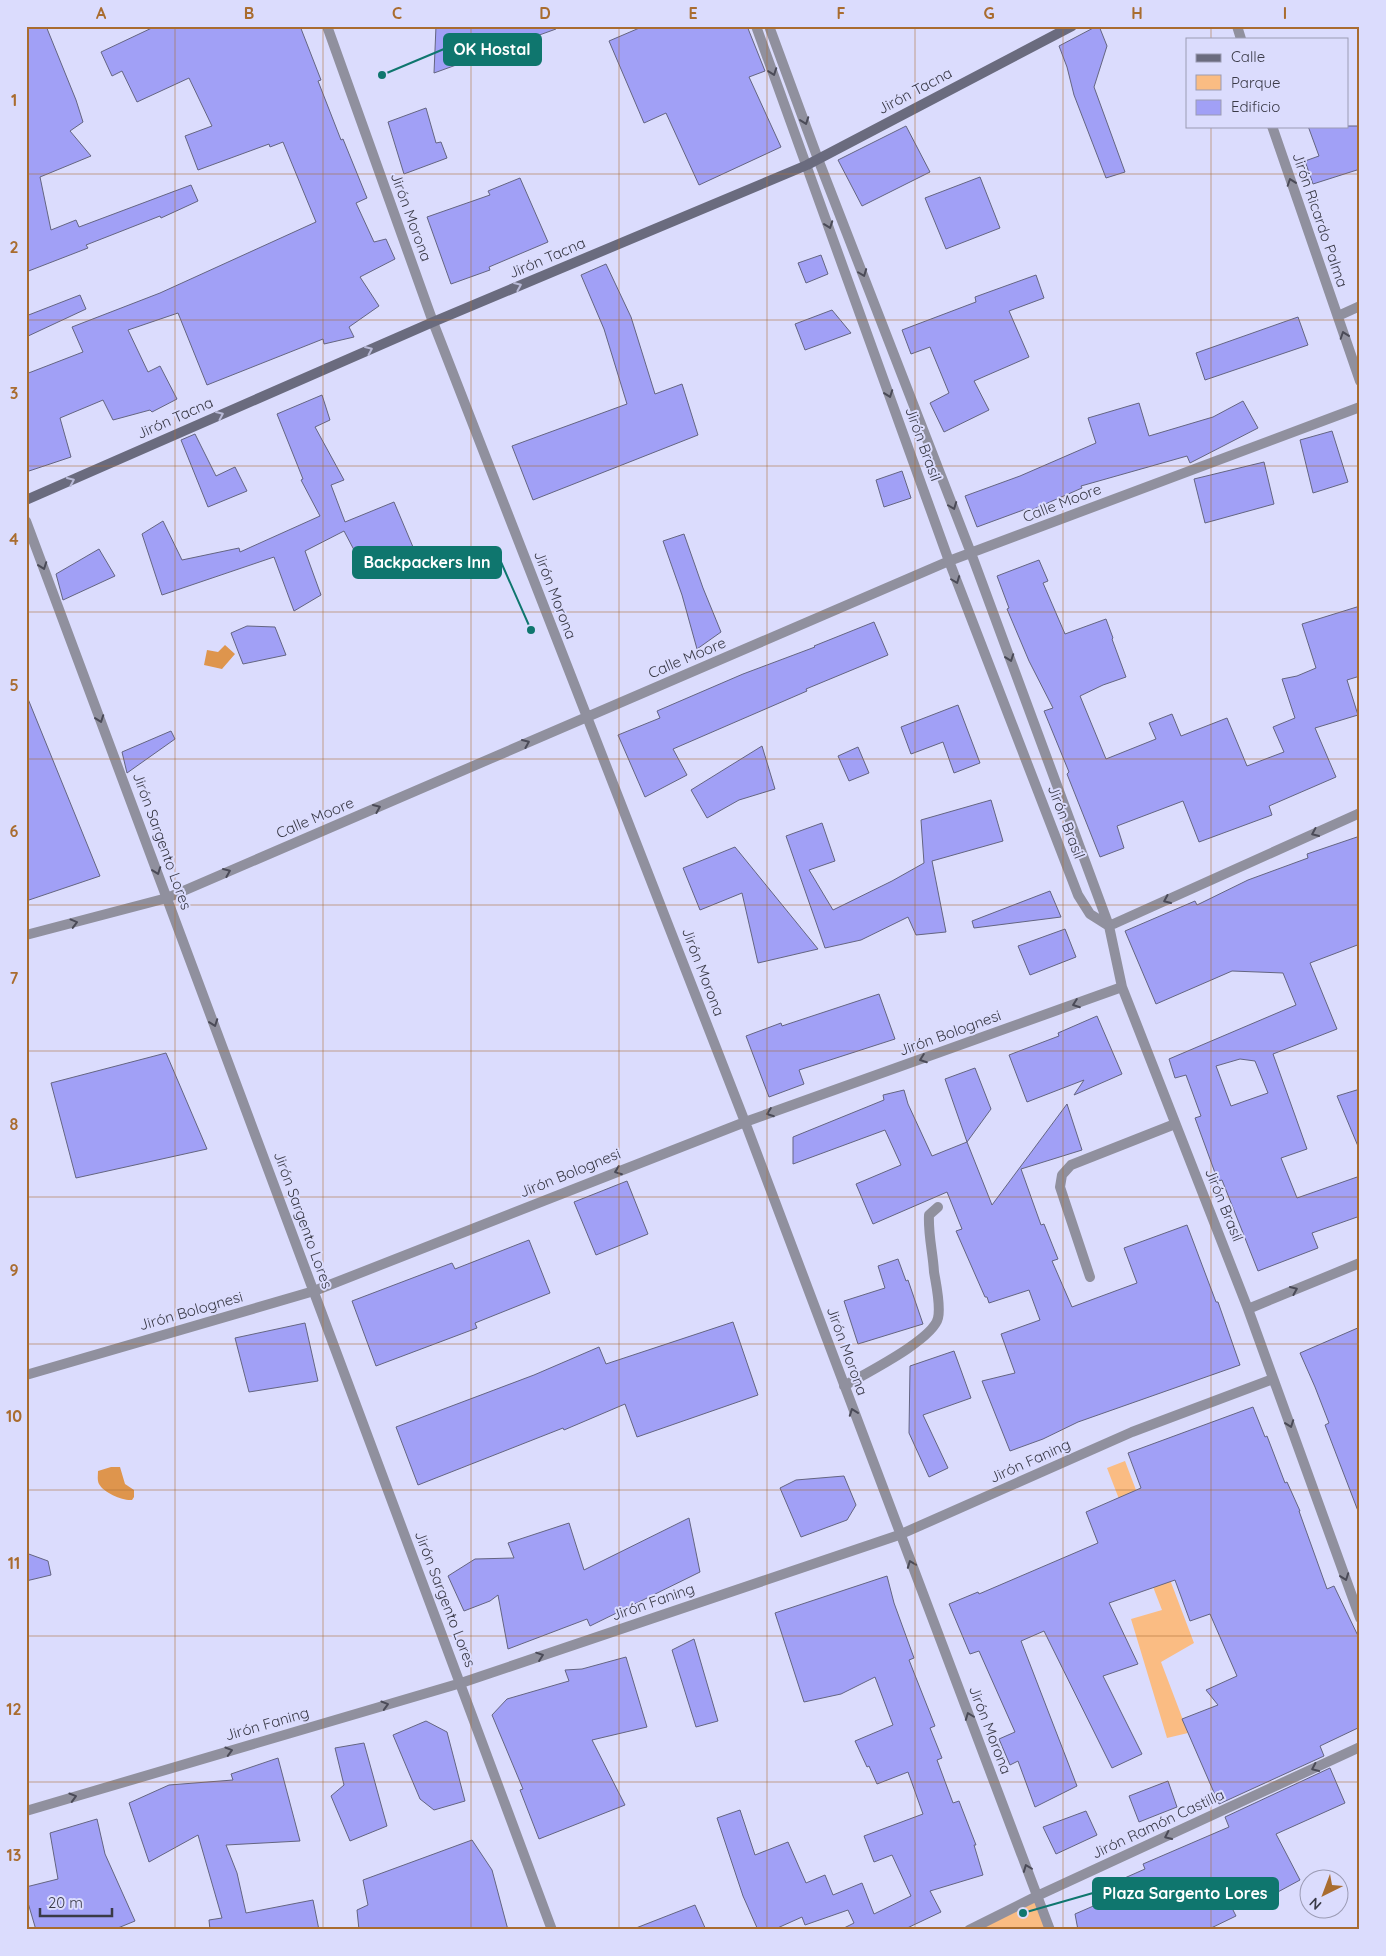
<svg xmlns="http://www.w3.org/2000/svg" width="1386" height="1956" font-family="Quicksand,sans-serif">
<rect width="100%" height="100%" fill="#dbdcfd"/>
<path fill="#fabc83" d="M1125 1461 1194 1643 1161 1662 1188 1733 1167 1738 1131 1619 1162 1610 1107 1468Z
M1037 1896 1050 1930H969Z"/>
<path fill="#de954d" d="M225 645 235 654 222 669 204 665 207 650 218 652Z
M111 1467H120L125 1484 134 1490V1497L132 1500C123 1501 104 1493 99 1484 97 1480 98 1475 98 1471Z"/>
<path fill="#a1a0f6" stroke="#646581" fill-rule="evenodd" d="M26 26H46L76 100 83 122 70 131 91 156 40 177 51 230 76 220 79 227 191 185 198 201 161 218 160 216 86 245 88 248 26 272Z
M156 26H300L321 80 318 81 341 140 343 139 367 198 356 203 374 242 386 239 395 259 360 277 379 306 349 327 354 337 324 344 323 339 207 385 178 313 128 330 148 372 160 366 177 399 152 412 150 410 113 420 103 400 60 418 71 457 26 472V374L83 352 72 327 160 293 316 222 283 142 270 147 269 144 198 170 185 136 212 126 189 78 137 102 122 71 112 76 101 52Z
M436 26H556V29L434 73Z
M644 26H747L765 71 749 77 781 147 699 185 666 113 644 123 609 41Z
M1097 26H1099L1107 46 1094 87 1125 172 1106 178 1074 95 1067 67 1059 46Z
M426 108 436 143 441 142 447 158 404 174 388 122Z
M906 126 930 172 862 206 838 160Z
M1308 126H1360V169L1313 184 1305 161 1319 156Z
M980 177 1000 228 946 249 925 198Z
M520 178 548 242 489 267 490 270 451 284 427 217 490 195 488 191Z
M821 255 828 274 806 283 798 263Z
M606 264 631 317 655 394 682 384 698 435 533 500 512 446 627 404 604 329 581 275Z
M1036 275 1044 298 1009 311 1029 357 974 381 989 410 944 432 930 403 949 393 930 347 911 354 902 330 976 302 975 297Z
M80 295 86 309 26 337V316Z
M832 310 851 333 805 350 795 324Z
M1298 317 1308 345 1205 380 1196 353Z
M322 395 330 420 315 427 344 480 331 485 345 522 394 502 413 547 363 567 344 531 305 551 321 595 294 611 274 557 162 595 142 534 163 521 182 560 239 548 240 552 320 516 301 480 303 479 277 414Z
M1243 401 1258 428 1190 463 1187 456 1081 486 1082 488 1027 512 1026 509 977 527 965 496 1020 476 1096 443 1088 418 1139 403 1149 436 1213 417Z
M1332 431 1348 482 1313 493 1300 440Z
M195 434 216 476 235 467 247 491 208 507 181 440Z
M1264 462 1274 504 1205 523 1194 479Z
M902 471 911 498 884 507 876 480Z
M684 534 703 588 721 632 697 649 682 595 663 541Z
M99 549 115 576 63 600 56 574Z
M1039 560 1048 581 1043 583 1065 634 1106 619 1113 638 1112 639 1126 677 1103 685 1080 696 1106 759 1156 739 1149 723 1172 714 1181 736 1227 718 1247 766 1284 752 1273 727 1295 718 1282 679 1297 676 1316 668 1302 624 1360 606V676L1347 680 1358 715 1315 728 1336 777 1269 806 1272 815 1199 842 1183 801 1117 826 1124 848 1100 857 1067 774 1069 772 1044 711 1053 708 1029 661 1007 609 1009 608 997 576Z
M874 622 888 655 806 689 807 691 673 749 687 775 645 797 618 735 660 718 657 711 743 674 815 647 814 646Z
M247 626 275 627 286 655 243 664 231 633Z
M26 694 100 876 26 901Z
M958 705 980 763 954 773 943 742 911 754 901 727Z
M171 731 175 739 127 773 122 752Z
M762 746 775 789 739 800 707 818 691 790Z
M858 747 869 773 849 781 838 756Z
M991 800 1003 841 932 861 946 932 916 935 908 917 861 940 825 948 786 836 822 823 835 861 809 870 833 910 892 881 924 863 921 820Z
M1360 836V944L1310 963 1337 1029 1273 1054 1307 1149 1281 1158 1297 1198 1360 1176V1216L1312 1233 1318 1248 1258 1271 1222 1180 1218 1181 1195 1118 1201 1116 1186 1075 1175 1078 1169 1059 1296 1005 1283 973 1232 971 1156 1004 1125 931 1195 901 1197 905 1248 880 1308 858 1307 854ZM1240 1059 1255 1061 1268 1093 1231 1106 1216 1066Z
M735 847 818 949 758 963 742 893 700 910 683 868Z
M1050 891 1061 917 974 928 972 921Z
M1065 929 1076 957 1030 975 1018 946Z
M879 994 895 1039 799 1070 804 1084 769 1097 746 1036 781 1023 782 1026Z
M1097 1016 1122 1074 1074 1095 1084 1080 1027 1102 1009 1055 1059 1036 1058 1033Z
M166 1053 207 1149 76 1178 51 1083Z
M975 1068 991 1109 967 1142 945 1079Z
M1360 1089V1151L1337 1096Z
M904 1090 908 1104 932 1156 967 1142 992 1205 1067 1104 1082 1150 1021 1169 1041 1225 1044 1224 1058 1259 1052 1261 1072 1307 1137 1283 1124 1248 1187 1225 1216 1302H1218L1240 1365 1078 1422 1043 1439 1010 1451 982 1381 1015 1373 1001 1334 1040 1320 1029 1290 989 1303 987 1297H985L956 1231 962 1229 947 1192 873 1224 856 1184 901 1165 885 1130 793 1164V1137L884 1100 883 1095Z
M627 1181 648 1234 596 1255 574 1202Z
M529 1240 550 1293 475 1323 477 1328 376 1366 352 1301 452 1263 455 1269Z
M898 1259 906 1281 908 1280 923 1324 858 1344 844 1301 885 1288 878 1266Z
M733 1322 758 1395 637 1437 625 1404 564 1430 563 1428 418 1485 396 1427 534 1375 599 1347 606 1364Z
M305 1323 318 1381 249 1392 235 1338Z
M1360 1327V1510L1358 1511 1325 1425 1329 1423 1315 1387 1300 1353Z
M954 1351 971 1398 923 1415 948 1468 929 1477 909 1433 910 1366Z
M1253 1407 1265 1437 1267 1436 1285 1483 1287 1482 1300 1511H1299L1327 1589 1334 1586 1360 1640V1727L1320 1746 1324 1756 1219 1804 1182 1719 1218 1705 1206 1690 1237 1676 1210 1614 1190 1621 1175 1580 1109 1603 1138 1664 1103 1676 1142 1754 1112 1768 1044 1631 1021 1641 1077 1786 1035 1807 1018 1761 1010 1765 999 1739 1015 1732 979 1651 970 1654 949 1604 978 1592 979 1594 1098 1543 1086 1512 1141 1488 1128 1453Z
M844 1476 856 1505 847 1520 801 1537 780 1488 796 1480Z
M689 1518 700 1572 590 1626 587 1619 508 1649 498 1595 490 1601 464 1611 448 1576 475 1559 514 1558 508 1543 569 1523 584 1570Z
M26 1553 48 1561 51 1575 26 1581Z
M887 1576 894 1603 914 1658 909 1660 935 1726 930 1728 942 1758 937 1760 953 1803 959 1801 976 1845H974L983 1875 930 1891 941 1912 903 1930H840L854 1923 848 1910 805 1925 802 1917 773 1930H758L743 1896 717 1818 740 1810 755 1855 788 1842 806 1883 825 1875 833 1895 862 1883 874 1914 911 1896 892 1855 874 1862 864 1836 923 1814 908 1772 877 1784 869 1766 867 1767 855 1741 893 1725 875 1677 841 1694 804 1702 775 1613Z
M694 1639 718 1721 696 1727 672 1650Z
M626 1657 647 1727 592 1740 625 1805 539 1839 520 1790 523 1789 492 1715 507 1699 569 1681 565 1670 582 1669Z
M426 1721 447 1732 465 1801 434 1810 420 1799 393 1735Z
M364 1743 387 1826 350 1841 331 1796 344 1785 335 1748Z
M278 1758 300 1841 226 1845 237 1873 246 1913 313 1900 319 1930H210L209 1920 222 1918 198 1835 149 1862 129 1803 169 1785 233 1780 231 1774Z
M1330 1768 1345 1803 1276 1834 1300 1880 1276 1893 1274 1889 1232 1908 1236 1916 1207 1930H1078L1075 1914 1098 1904 1093 1892 1145 1869 1143 1864 1229 1827 1225 1817Z
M1168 1781 1177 1807 1139 1822 1129 1796Z
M1086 1811 1097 1835 1056 1854 1043 1827Z
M97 1819 105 1854 135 1921 113 1930H36L26 1896V1887L58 1879 50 1833Z
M472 1840 492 1870 508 1930H359L357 1910 368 1905 363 1880Z
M695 1905 706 1930H636V1928Z"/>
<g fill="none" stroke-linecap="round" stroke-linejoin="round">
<path stroke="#90909e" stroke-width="10" d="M327 26 433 322 745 1122 1050 1930
M756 26 949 561 1078 895 1090 914 1109 926 1122 987 1248 1309 1360 1618
M769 26 818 159 971 553 1109 926 1360 813
M1237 26 1241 39
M1272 126 1360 381
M1338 316 1360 306
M26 521 552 1930
M26 935 167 898 949 561 1360 407
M1090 1277 1060 1187 1062 1175 1071 1165 1175 1124
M1248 1309 1360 1263
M26 1375 314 1291 745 1122 1122 987
M844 1386C864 1374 933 1340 938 1318 941 1306 936 1284 934 1272 933 1253 928 1235 929 1215L938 1207
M26 1811 461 1683 899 1535 1132 1432 1273 1379
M969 1930 1037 1896 1360 1747"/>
<path stroke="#6a6b7e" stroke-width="10" d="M26 500 433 322 807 165 1072 26"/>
</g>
<defs><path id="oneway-chevron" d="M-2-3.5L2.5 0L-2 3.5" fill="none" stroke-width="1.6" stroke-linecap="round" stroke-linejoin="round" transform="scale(1.25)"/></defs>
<g stroke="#4b4b58">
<use href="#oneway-chevron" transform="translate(773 72) rotate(70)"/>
<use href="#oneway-chevron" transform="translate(805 121) rotate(70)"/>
<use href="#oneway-chevron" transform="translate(1291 182) rotate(-109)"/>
<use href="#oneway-chevron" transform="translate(829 225) rotate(70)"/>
<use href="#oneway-chevron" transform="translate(863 273) rotate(69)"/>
<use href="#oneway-chevron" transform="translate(1344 335) rotate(-109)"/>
<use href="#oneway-chevron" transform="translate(889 394) rotate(70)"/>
<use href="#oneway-chevron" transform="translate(953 506) rotate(69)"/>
<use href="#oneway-chevron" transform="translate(43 566) rotate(70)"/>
<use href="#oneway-chevron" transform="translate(956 580) rotate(69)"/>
<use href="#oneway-chevron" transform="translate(1010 658) rotate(70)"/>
<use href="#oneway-chevron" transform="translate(100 719) rotate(70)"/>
<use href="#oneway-chevron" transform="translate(526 743) rotate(-23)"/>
<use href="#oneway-chevron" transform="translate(377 808) rotate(-23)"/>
<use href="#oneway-chevron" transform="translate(1315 833) rotate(156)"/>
<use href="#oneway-chevron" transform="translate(157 871) rotate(70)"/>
<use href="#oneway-chevron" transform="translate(227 872) rotate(-23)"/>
<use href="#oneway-chevron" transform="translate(1167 900) rotate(156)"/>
<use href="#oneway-chevron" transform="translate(74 923) rotate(-15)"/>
<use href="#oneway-chevron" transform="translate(1076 1004) rotate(160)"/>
<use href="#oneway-chevron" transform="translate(214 1023) rotate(70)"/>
<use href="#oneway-chevron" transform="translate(923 1059) rotate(160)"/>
<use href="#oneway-chevron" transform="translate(770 1113) rotate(160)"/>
<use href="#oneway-chevron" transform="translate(618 1171) rotate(159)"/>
<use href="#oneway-chevron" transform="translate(1294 1290) rotate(-23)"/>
<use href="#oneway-chevron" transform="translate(853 1412) rotate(-110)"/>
<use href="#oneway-chevron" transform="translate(1290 1424) rotate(70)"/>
<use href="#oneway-chevron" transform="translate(911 1564) rotate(-111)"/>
<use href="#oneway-chevron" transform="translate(1345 1577) rotate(70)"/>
<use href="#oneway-chevron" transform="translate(540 1656) rotate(-19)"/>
<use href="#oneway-chevron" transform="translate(385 1705) rotate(-16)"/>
<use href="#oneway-chevron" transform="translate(969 1716) rotate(-111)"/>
<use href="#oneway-chevron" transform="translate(229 1751) rotate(-16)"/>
<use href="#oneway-chevron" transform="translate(1315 1768) rotate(155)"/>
<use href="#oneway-chevron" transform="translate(73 1797) rotate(-16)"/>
<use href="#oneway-chevron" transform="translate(1168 1836) rotate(155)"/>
<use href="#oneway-chevron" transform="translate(1027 1868) rotate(-111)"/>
</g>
<g stroke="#b9bad7">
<use href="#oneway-chevron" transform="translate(518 286) rotate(-23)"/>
<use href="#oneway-chevron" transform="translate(369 350) rotate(-24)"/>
<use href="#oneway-chevron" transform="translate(220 415) rotate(-24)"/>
<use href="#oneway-chevron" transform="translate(71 481) rotate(-24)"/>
</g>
<path fill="none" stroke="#a96c2f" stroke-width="1" stroke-opacity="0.55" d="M175 26V1930M323 26V1930M471 26V1930M619 26V1930M767 26V1930M915 26V1930M1063 26V1930M1211 26V39M1211 126V1930M26 174H1360M26 320H1360M26 466H1360M26 612H1360M26 759H1360M26 905H1360M26 1051H1360M26 1197H1360M26 1344H1360M26 1490H1360M26 1636H1360M26 1782H1360"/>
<g text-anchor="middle" stroke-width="4" stroke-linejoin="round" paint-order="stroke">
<g font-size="15" fill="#3a3a47" stroke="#dbdcfd">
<text transform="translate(915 91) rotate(-28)" y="5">Jirón Tacna</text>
<text transform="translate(411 217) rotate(70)" y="5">Jirón Morona</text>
<text transform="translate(1320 220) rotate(71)" y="5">Jirón Ricardo Palma</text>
<text transform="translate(547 258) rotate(-23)" y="5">Jirón Tacna</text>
<text transform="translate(175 418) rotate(-24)" y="5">Jirón Tacna</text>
<text transform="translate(923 444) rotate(70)" y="5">Jirón Brasil</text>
<text transform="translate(1062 503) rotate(-21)" y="5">Calle Moore</text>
<text transform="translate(555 595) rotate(69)" y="5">Jirón Morona</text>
<text transform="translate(687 658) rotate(-23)" y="5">Calle Moore</text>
<text transform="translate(315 818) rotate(-23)" y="5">Calle Moore</text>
<text transform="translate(1066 822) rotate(69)" y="5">Jirón Brasil</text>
<text transform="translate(162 841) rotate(70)" y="5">Jirón Sargento Lores</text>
<text transform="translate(703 972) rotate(69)" y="5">Jirón Morona</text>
<text transform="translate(950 1033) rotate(-20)" y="5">Jirón Bolognesi</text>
<text transform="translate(570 1173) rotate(-22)" y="5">Jirón Bolognesi</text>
<text transform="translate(1224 1205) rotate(68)" y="5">Jirón Brasil</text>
<text transform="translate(303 1220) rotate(70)" y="5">Jirón Sargento Lores</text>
<text transform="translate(191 1311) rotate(-16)" y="5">Jirón Bolognesi</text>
<text transform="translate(847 1351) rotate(70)" y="5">Jirón Morona</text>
<text transform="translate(1030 1461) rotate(-24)" y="5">Jirón Faning</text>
<text transform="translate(445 1599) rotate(69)" y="5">Jirón Sargento Lores</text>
<text transform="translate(653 1602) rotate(-19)" y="5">Jirón Faning</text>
<text transform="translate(267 1724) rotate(-16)" y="5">Jirón Faning</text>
<text transform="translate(990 1730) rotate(69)" y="5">Jirón Morona</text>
<text transform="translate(1158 1824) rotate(-25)" y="5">Jirón Ramón Castilla</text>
</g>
</g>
<path fill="none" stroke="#0f766e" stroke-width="2" d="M382 75L444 49M531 630L501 562M1023 1913L1093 1893"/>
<g fill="#0f766e" stroke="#dbdcfd" stroke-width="2">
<circle cx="382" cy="75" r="5"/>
<circle cx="531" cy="630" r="5"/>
<circle cx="1023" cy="1913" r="5"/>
</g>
<g fill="#0f766e" stroke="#0f766e" stroke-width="2">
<rect x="444" y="34" width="97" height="31" rx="5"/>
<rect x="353" y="547" width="148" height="31" rx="5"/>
<rect x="1093" y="1878" width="185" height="31" rx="5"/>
</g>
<g font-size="16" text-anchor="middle" font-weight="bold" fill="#fff">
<text x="492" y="55">OK Hostal</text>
<text x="427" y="568">Backpackers Inn</text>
<text x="1185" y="1899">Plaza Sargento Lores</text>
</g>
<rect width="1386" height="1956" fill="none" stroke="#dbdcfd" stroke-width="55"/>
<rect x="1186" y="38" width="162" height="90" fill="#dbdcfd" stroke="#9b9bb4"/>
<rect x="1196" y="54" width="25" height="8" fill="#6a6b7e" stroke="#9b9bb4"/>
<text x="1231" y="62" font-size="15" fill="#3a3a47">Calle</text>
<rect x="1196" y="75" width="25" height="15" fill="#fabc83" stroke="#9b9bb4"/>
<text x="1231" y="88" font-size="15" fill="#3a3a47">Parque</text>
<rect x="1196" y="100" width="25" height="15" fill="#a1a0f6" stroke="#9b9bb4"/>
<text x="1231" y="112" font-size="15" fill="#3a3a47">Edificio</text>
<g transform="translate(1324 1894) rotate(222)"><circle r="24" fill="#dbdcfd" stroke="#9b9bb4"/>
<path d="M0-4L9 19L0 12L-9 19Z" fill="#a96c2f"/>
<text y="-8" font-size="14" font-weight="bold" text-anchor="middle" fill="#3a3a47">N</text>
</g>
<path d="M40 1908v8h72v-8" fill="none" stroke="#3a3a47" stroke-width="2.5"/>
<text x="48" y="1908" font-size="15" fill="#3a3a47" stroke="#dbdcfd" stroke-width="4" paint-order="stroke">20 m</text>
<rect x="28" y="28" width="1330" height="1900" fill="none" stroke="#a96c2f" stroke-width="2"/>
<g font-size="16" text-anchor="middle" font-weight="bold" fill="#a96c2f">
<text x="101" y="19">A</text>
<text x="249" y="19">B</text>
<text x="397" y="19">C</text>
<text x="545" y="19">D</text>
<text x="693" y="19">E</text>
<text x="841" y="19">F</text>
<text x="989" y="19">G</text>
<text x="1137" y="19">H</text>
<text x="1285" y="19">I</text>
<text x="14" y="106">1</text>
<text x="14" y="253">2</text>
<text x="14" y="399">3</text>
<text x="14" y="545">4</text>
<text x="14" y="691">5</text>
<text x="14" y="837">6</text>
<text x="14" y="984">7</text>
<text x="14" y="1130">8</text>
<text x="14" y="1276">9</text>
<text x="14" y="1422">10</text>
<text x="14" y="1569">11</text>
<text x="14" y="1715">12</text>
<text x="14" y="1861">13</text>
</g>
</svg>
